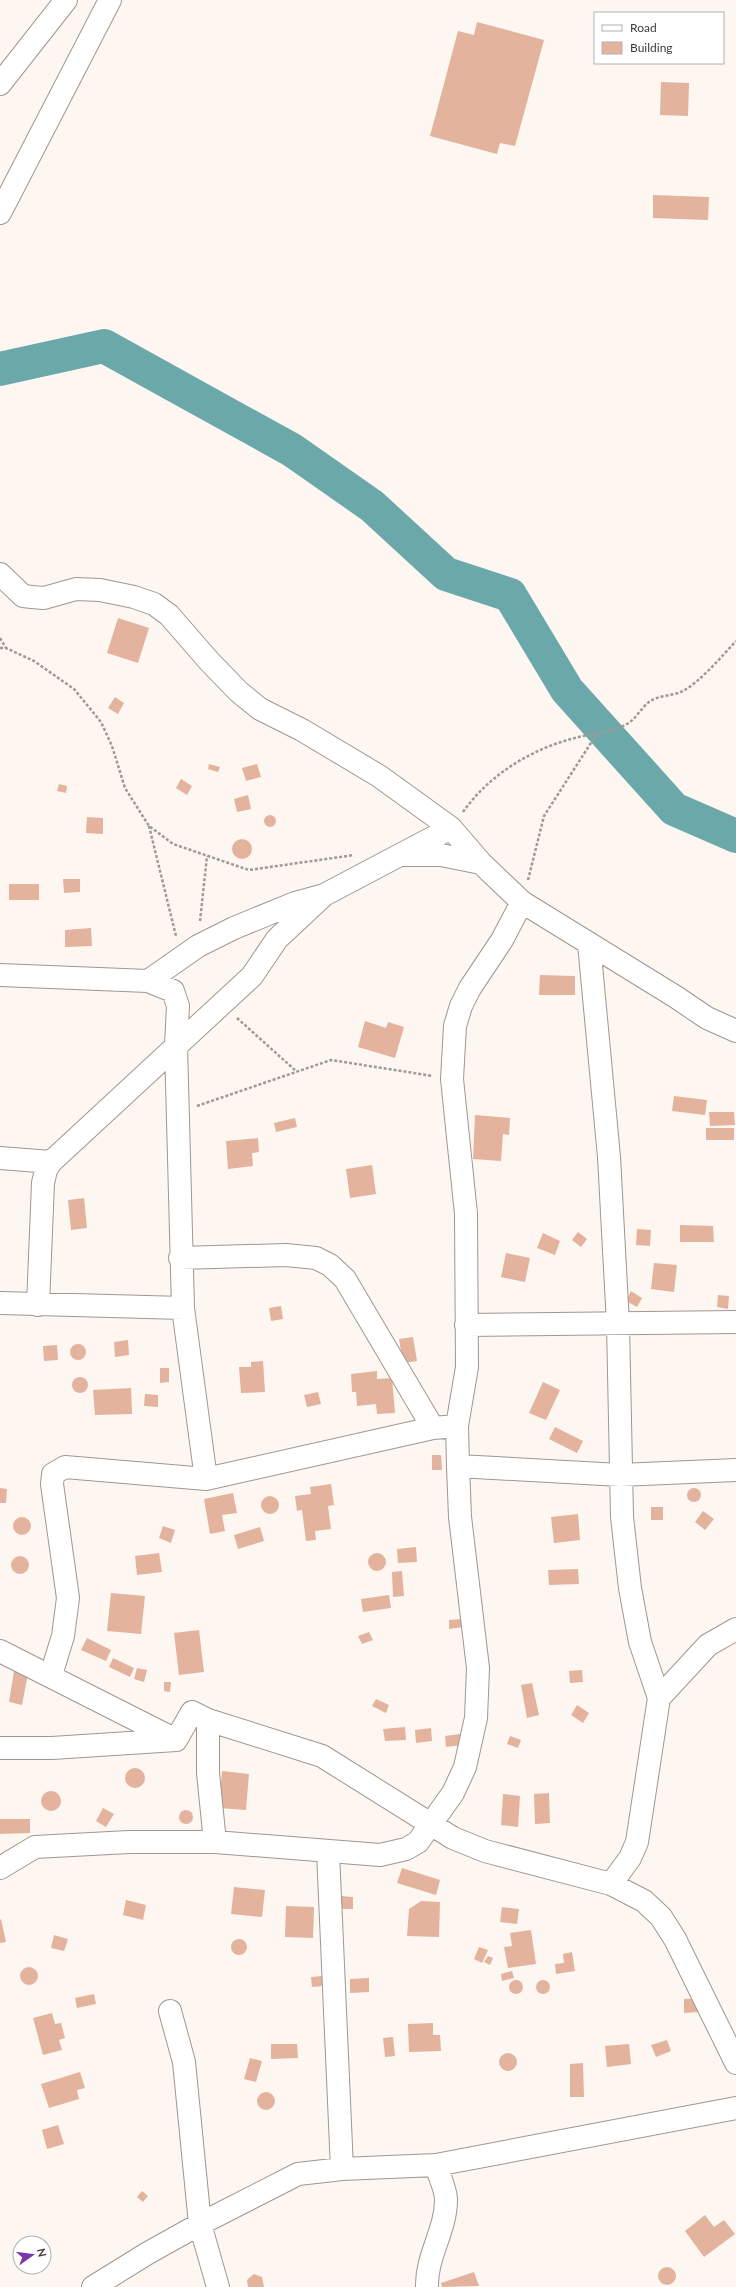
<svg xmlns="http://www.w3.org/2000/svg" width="736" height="2287" font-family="Lato,sans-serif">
<rect width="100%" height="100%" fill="#fdf6f1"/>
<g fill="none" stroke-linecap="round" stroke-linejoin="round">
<path stroke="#6ba8aa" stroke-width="34" d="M0 369 104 346 292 450 372 506 446 574 510 595 567 690 674 809 736 836"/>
</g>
<path fill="#e3b39d" d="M477 22 544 40 515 146 500 143 497 154 430 136 458 31 474 35Z
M661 82 689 83 688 116 660 115Z
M653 195 709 197 708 220 653 218Z
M118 618 149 628 138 663 107 653Z
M115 697 124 703 118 714 108 708Z
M209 764 220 767 218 772 208 769Z
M257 764 261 777 246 781 242 768Z
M181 779 192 786 187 795 176 788Z
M59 784 67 786 66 793 57 791Z
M248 795 251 809 237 812 234 799Z
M264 821a6 6 0 1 1 12 0a6 6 0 1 1-12 0Z
M87 817 103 818V834L86 833Z
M232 849a10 10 0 1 1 20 0a10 10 0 1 1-20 0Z
M63 879H80V892L64 893Z
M9 884H39V900H9Z
M91 928 92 946 65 947V930Z
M540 975 575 976V995H539Z
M365 1021 386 1028 388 1022 404 1027 395 1058 358 1047Z
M674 1096 707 1100 705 1115 672 1111Z
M709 1112H734L735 1125 710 1126Z
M475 1115 510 1118 509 1135 503 1134 501 1161 473 1159Z
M295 1118 297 1127 276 1132 274 1123Z
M706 1128H734V1140H706Z
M258 1138 259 1152 252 1153 253 1166 228 1169 226 1141Z
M372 1165 376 1194 350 1198 346 1169Z
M84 1198 87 1228 71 1230 68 1200Z
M680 1225 713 1226 714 1242H680Z
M637 1229 651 1230 650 1246 636 1245Z
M578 1232 587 1239 581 1247 572 1240Z
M543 1233 560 1241 555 1255 537 1248Z
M506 1253 530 1258 525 1282 501 1277Z
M654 1263 677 1265 674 1292 651 1289Z
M631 1291 642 1298 637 1307 626 1301Z
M718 1295 729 1296 728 1309 717 1307Z
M281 1306 283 1319 271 1321 269 1308Z
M413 1337 417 1361 403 1363 399 1339Z
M128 1340 129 1355 115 1357 114 1342Z
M70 1352a8 8 0 1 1 16 0a8 8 0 1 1-16 0Z
M57 1345 58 1360 44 1361 43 1346Z
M263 1361 265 1392 241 1393 239 1367H251V1362Z
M160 1368H169V1382L160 1383Z
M377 1371V1379L392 1378 395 1413 377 1414 376 1404 357 1406 356 1392H352L351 1374Z
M72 1385a8 8 0 1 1 16 0a8 8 0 1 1-16 0Z
M543 1382 560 1390 546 1420 529 1413Z
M131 1388 132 1414 95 1415 93 1390Z
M318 1392 321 1404 307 1407 304 1395Z
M145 1394 158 1395V1407L144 1406Z
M555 1427 583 1441 577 1453 549 1439Z
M432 1455H441L442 1470H432Z
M331 1484 334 1505 328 1506 331 1529 315 1531 316 1540 306 1541 302 1510 297 1511 295 1496 311 1494 310 1487Z
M687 1495a7 7 0 1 1 14 0a7 7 0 1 1-14 0Z
M0 1488 7 1489 6 1503H0Z
M233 1493 237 1513 222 1515 225 1531 210 1534 204 1499Z
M261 1505a9 9 0 1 1 18 0a9 9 0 1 1-18 0Z
M651 1507H663V1520H651Z
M703 1511 714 1519 705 1530 695 1522Z
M578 1514 580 1540 554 1543 551 1517Z
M13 1526a9 9 0 1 1 18 0a9 9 0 1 1-18 0Z
M163 1526 175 1530 171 1543 159 1538Z
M260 1527 264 1541 238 1549 234 1535Z
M416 1547 417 1562 398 1563 397 1549Z
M159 1553 162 1572 137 1575 135 1556Z
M368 1562a9 9 0 1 1 18 0a9 9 0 1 1-18 0Z
M11 1565a9 9 0 1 1 18 0a9 9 0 1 1-18 0Z
M578 1569 579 1584 549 1585 548 1570Z
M402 1571 404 1596 393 1597 392 1572Z
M111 1593 145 1596 141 1634 107 1631Z
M389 1595 391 1608 363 1612 361 1599Z
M462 1619 463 1627 449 1629V1620Z
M199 1630 204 1672 179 1675 174 1633Z
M369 1632 373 1640 362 1644 358 1636Z
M87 1638 111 1650 106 1661 81 1650Z
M113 1658 134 1668 130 1677 109 1667Z
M137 1668 147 1670 144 1682 134 1679Z
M582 1670 583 1682 570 1683 569 1671Z
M14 1671 28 1673 22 1705 9 1702Z
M164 1682H171L170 1692 164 1691Z
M532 1683 539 1715 527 1718 521 1685Z
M376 1699 389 1705 386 1713 372 1706Z
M577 1705 589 1713 583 1723 571 1715Z
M405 1727 406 1740 385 1741 383 1729Z
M431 1728 432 1741 416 1743 415 1730Z
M460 1734 462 1745 446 1747 445 1736Z
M510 1736 521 1740 518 1748 507 1744Z
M125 1778a10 10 0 1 1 20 0a10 10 0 1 1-20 0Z
M222 1771 249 1774 246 1810 219 1808Z
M41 1801a10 10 0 1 1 20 0a10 10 0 1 1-20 0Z
M549 1793 550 1823 535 1824 534 1794Z
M503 1794 520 1796 518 1827 501 1825Z
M103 1808 114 1814 106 1827 96 1821Z
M179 1817a7 7 0 1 1 14 0a7 7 0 1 1-14 0Z
M0 1819H30V1833L0 1834Z
M402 1868 440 1880 436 1895 397 1883Z
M234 1887 265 1890 262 1917 231 1914Z
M341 1896 353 1897V1909H340Z
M126 1900 146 1905 143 1920 123 1915Z
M421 1901 440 1902 439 1937 407 1936 409 1909Z
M286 1906 314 1907 313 1938 285 1937Z
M502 1907 519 1909 517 1924 500 1922Z
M1 1919 6 1942 0 1943V1920Z
M531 1930 536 1964 508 1968 504 1947 512 1946 510 1933Z
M54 1935 68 1939 64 1951 51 1948Z
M231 1947a8 8 0 1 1 16 0a8 8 0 1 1-16 0Z
M479 1947 488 1950 482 1963 474 1959Z
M572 1952 575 1971 556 1974 555 1964 564 1963 563 1954Z
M488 1956 493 1958 490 1965 484 1962Z
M20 1976a9 9 0 1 1 18 0a9 9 0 1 1-18 0Z
M512 1971 514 1978 502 1981 501 1974Z
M322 1976 323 1986 312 1987 311 1977Z
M369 1978V1992L350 1993V1979Z
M536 1987a7 7 0 1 1 14 0a7 7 0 1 1-14 0Z
M509 1987a7 7 0 1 1 14 0a7 7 0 1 1-14 0Z
M94 1994 96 2004 77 2008 75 1998Z
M698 1998V2012L684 2013V1999Z
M52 2013 55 2024 61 2023 65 2038 59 2040 62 2050 43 2055 33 2018Z
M433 2023V2035H440L441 2051 409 2052 408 2024Z
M393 2037 395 2056 385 2057 383 2038Z
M667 2040 671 2051 656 2057 651 2045Z
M271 2044H297L298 2058 271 2059Z
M629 2044 631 2064 607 2067 605 2046Z
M499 2062a9 9 0 1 1 18 0a9 9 0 1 1-18 0Z
M250 2058 262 2061 256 2082 244 2079Z
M583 2063 584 2097H570V2064Z
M80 2072 85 2088 77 2090 79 2099 49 2108 41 2084Z
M257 2101a9 9 0 1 1 18 0a9 9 0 1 1-18 0Z
M58 2125 64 2144 47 2149 42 2130Z
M142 2191 148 2196 143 2202 137 2197Z
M705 2215 714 2227 724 2220 735 2234 704 2257 685 2231Z
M658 2276a9 9 0 1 1 18 0a9 9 0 1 1-18 0Z
M474 2272 479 2286 442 2287 441 2283Z
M254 2274 262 2277 264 2287H248L247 2280Z"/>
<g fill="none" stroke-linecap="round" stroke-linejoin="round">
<defs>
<path id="minor" d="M0 84 66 0
M0 213 110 0
M0 574 23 596 32 597 44 598 76 589 100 590 134 597 154 604 169 615 209 661 239 692 260 709 302 730 379 776 451 828 481 863 522 902 676 997 707 1018 736 1031
M404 855H441L481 863
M589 944 609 1157 618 1324 622 1517 630 1588 640 1642 659 1698
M0 975 148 981 198 946 234 928 295 903 324 895 451 828
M148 981 173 991 178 1006 176 1045 183 1308 206 1479
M0 1158 51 1162 252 976 277 939 323 896
M180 1258 286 1255 316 1258 330 1265 345 1279 433 1428
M0 1303 183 1308
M38 1305 43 1183 46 1170 51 1162
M466 1325 736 1322
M458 1466 620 1475 736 1470
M0 1651 176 1740 192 1712 208 1720 322 1756 453 1838 485 1851 611 1884 644 1901 661 1917 675 1939 736 2063
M51 1675 63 1636 68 1598 52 1484 53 1474 65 1467 206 1479 433 1428 457 1426
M208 1720V1773L215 1842
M0 1748H52L176 1740
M328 1852 342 2169
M0 1868 35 1847 129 1842H215L380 1855 406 1849 418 1842 453 1793 465 1767 476 1718 478 1668 460 1517 458 1466 457 1426 467 1367 466 1214 452 1079 455 1026 461 1006 470 988 502 940 522 902
M611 1884 630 1858 637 1842 659 1698 708 1645 736 1629
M170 2011 184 2062 200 2224 218 2287
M93 2287 148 2253 200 2224 298 2174 342 2169 436 2165 736 2108
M427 2287C426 2256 446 2231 446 2200 446 2189 439 2176 436 2165"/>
</defs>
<use href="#minor" stroke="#9e9793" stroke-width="24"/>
<path stroke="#9f9a97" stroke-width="2.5" stroke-dasharray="3 2" stroke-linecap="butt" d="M0 638 6 648
M0 648H6L34 661 74 689 101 722 112 746 125 788 149 826 173 844 249 870 354 855
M463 812C489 775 531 749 575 738 592 733 611 733 627 724 636 719 641 708 649 702 658 695 673 696 683 691 701 681 722 656 736 641
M149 826 176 936
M528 880 544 816 596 735
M200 921 207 856
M237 1018 296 1071
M197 1106 331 1060 433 1076"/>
<use href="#minor" stroke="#fff" stroke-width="22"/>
</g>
<rect x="594" y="12" width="130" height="52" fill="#ffffff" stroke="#b2b1b0"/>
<rect x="602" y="25" width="20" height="6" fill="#ffffff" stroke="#b2b1b0"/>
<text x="630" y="32" font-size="12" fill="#3e3b3a">Road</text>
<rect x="602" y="42" width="20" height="12" fill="#e3b39d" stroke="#b2b1b0"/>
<text x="630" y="52" font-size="12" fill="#3e3b3a">Building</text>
<g transform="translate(32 2255) rotate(76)"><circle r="19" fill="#ffffff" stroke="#b2b1b0"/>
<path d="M0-3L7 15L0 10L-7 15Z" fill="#7937ab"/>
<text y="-6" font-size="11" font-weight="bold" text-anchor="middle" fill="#3e3b3a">N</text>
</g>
</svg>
